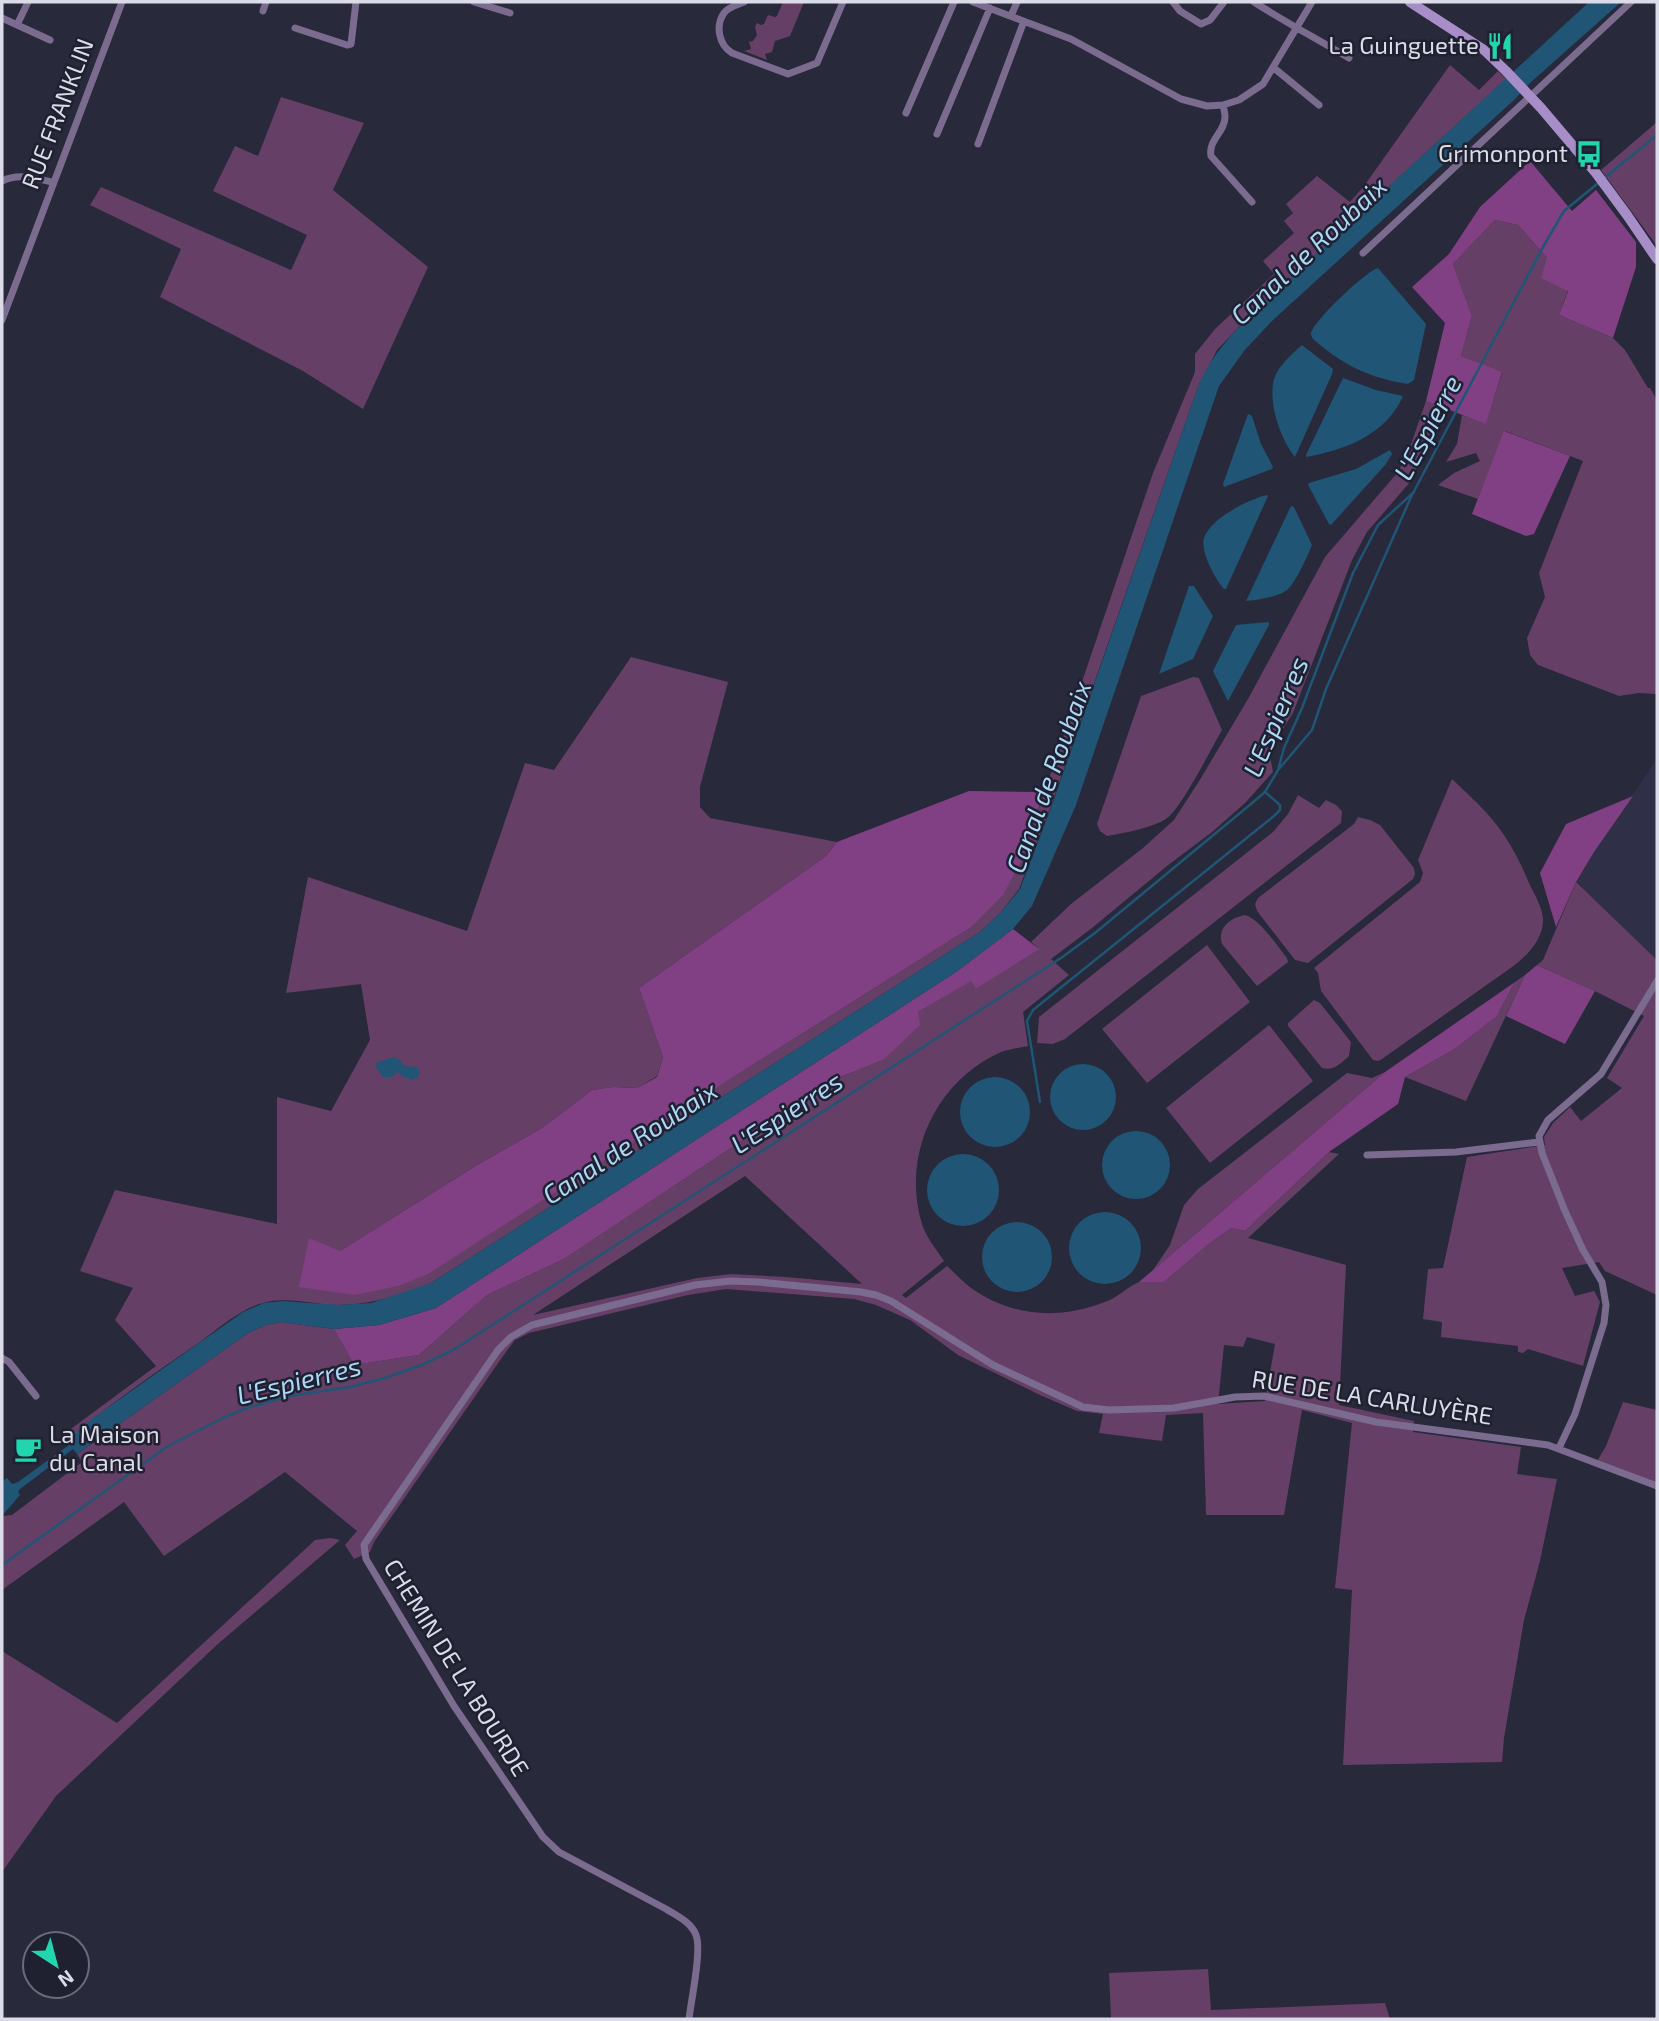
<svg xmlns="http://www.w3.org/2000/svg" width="1659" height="2021" font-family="'Exo 2',sans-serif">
<rect width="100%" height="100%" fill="#28293a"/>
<path fill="#2f3047" d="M1657 759V960L1576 882 1594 852Z"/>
<path fill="#663f67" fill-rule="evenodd" d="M783 2H804L790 36 775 41 772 52 765 54 767 60 744 51 751 49 749 42 753 41 757 35 755 27 757 23 761 25 764 24 768 15 775 17 777 16Z
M1450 65 1479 90 1498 71 1506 79 1257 308 1217 350 1198 387 1051 806 1019 889 1001 912 980 932 431 1283C400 1295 371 1305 338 1305 314 1305 287 1296 263 1303 240 1309 219 1328 200 1342 155 1373 109 1404 67 1441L64 1434 156 1366 115 1320 133 1288 80 1271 115 1190 277 1224V1097L331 1111 370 1040 361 984 286 993 308 877 467 931 525 763 554 770 631 657 728 682 700 787V807L710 818 837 842 826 856 639 988 663 1057 657 1076 637 1088 613 1087 592 1090 542 1128 477 1165 340 1251 299 1287 724 1083 970 928 1021 861 1153 473 1195 372V354L1215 329 1274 274 1263 261 1294 233 1284 221 1293 213 1286 204 1317 176 1350 202 1364 186Z
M281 97 364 123 333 190 428 267 363 409 303 371 160 297 181 249 90 205 101 187 291 270 307 235 213 191 235 146 258 156Z
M1657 122V246L1601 170Z
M1495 220 1518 225 1547 258 1568 290 1559 315 1613 338 1625 350 1648 388H1650L1657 400V694L1639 693 1619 696 1538 665 1530 655 1527 638 1545 597 1539 573 1583 461 1505 431 1478 499 1438 485 1454 473 1480 461 1476 453 1446 462 1457 444 1462 415 1486 423 1502 373 1461 356 1472 316 1453 264Z
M1426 401 1444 408 1410 482 1367 532 1352 560 1293 713 1269 751 1273 772 1245 803 1212 832 1167 866 1092 928 1051 959 1069 975 1023 1012 1028 1046C1019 1048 1009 1049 1001 1052 936 1081 901 1155 922 1224 926 1237 936 1249 944 1261L902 1295 906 1298 947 1266C955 1273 963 1282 971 1288 1012 1317 1059 1320 1105 1302 1117 1298 1126 1288 1137 1283 1144 1280 1156 1282 1164 1282L1210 1243 1231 1228 1245 1231 1329 1152 1339 1154 1248 1238 1346 1265 1339 1405 1414 1421 1413 1432 1521 1447 1517 1474 1557 1479 1540 1561 1524 1620 1504 1738 1502 1762 1343 1765 1352 1590 1335 1588 1352 1423 1302 1410 1284 1515H1206L1203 1413 1166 1415 1162 1441 1099 1433 1103 1414 1077 1411 1040 1395 958 1355 910 1320 876 1305 854 1299 726 1289 688 1295 529 1333 515 1340 503 1356 374 1542 370 1552 354 1559 345 1545 357 1531 285 1472 164 1556 124 1502 2 1590V1516L12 1515 82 1462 77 1454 248 1333 266 1325 281 1322 334 1329 354 1365 419 1355 487 1295 564 1259 833 1080 883 1060 918 1012 971 980 976 989 1038 948 1031 942 1071 904 1143 848 1174 820 1201 778 1248 699 1325 557 1398 472 1410 447ZM745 1176 862 1284 786 1277 731 1274 697 1278 533 1315ZM1247 1337 1275 1344 1265 1401 1218 1404 1224 1345 1243 1347Z
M1193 677 1199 678 1222 730C1211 749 1181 809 1166 819 1151 828 1125 833 1107 836L1100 831 1097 824 1141 696Z
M1452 779C1470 796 1490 814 1504 835 1514 850 1522 866 1529 883 1534 893 1542 907 1543 918 1544 939 1527 956 1512 967L1382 1059 1378 1061 1373 1060 1321 991 1318 973 1314 968 1420 882 1423 873 1418 860Z
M1298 795 1319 808 1326 800 1336 805 1342 811 1341 823 1065 1039 1053 1044 1037 1043 1039 1017 1273 832 1288 814Z
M1358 817 1370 820 1380 825 1414 868 1415 874 1413 879 1308 963 1295 960 1257 911 1255 904 1258 898 1354 824Z
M1576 882 1657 960V1295L1605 1271 1599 1262 1562 1268 1575 1296 1594 1291 1600 1302 1583 1366 1528 1349 1523 1353 1518 1352V1346L1441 1337 1442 1322 1423 1319 1428 1269 1443 1268 1467 1157 1545 1145 1544 1137 1553 1123 1570 1107 1581 1121 1622 1088 1607 1078 1644 1016 1595 991 1537 965 1543 960Z
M1245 915C1260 919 1277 946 1287 958L1288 962 1257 986 1222 944C1217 928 1230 918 1245 915Z
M1207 945 1250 1002 1147 1083 1102 1029Z
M1525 975 1466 1101 1405 1077 1455 1049 1497 1016 1515 982Z
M1314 1000 1320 1003 1351 1042 1349 1056C1340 1064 1334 1071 1322 1068L1288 1026V1023Z
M1269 1025 1313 1081 1210 1163 1166 1108Z
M1385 1072 1153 1270 1170 1245 1184 1205 1198 1189 1347 1073 1372 1078Z
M1623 1402 1657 1410V1489L1594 1466 1606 1446Z
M331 1538 340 1540 219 1643 56 1796 2 1872V1651L117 1723 315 1540Z
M1208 1969 1211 2010 1385 2003 1390 2019H1111L1109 1973Z"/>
<path fill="#814084" d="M1530 161 1572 211 1596 190 1636 242V267L1613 338 1559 315 1568 291 1541 278 1547 258 1518 225 1495 220 1453 264 1472 316 1461 356 1502 372 1486 424 1426 401 1445 323 1412 287 1449 254 1480 207Z
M1504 431 1570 456 1534 534 1526 536 1472 514Z
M969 791 1044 792 1021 861 1003 895 970 928 724 1083 428 1274 398 1286 355 1295 299 1287 309 1238 340 1251 477 1165 542 1128 592 1090 613 1087 637 1088 657 1077 663 1057 639 988 826 856 837 842Z
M1633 796 1594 852 1576 882 1556 927 1540 873 1566 824Z
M1013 929 1039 949 976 989 971 981 918 1012 920 1025 883 1060 833 1080 564 1259 487 1295 419 1355 354 1365 334 1329 379 1325 436 1308 956 972Z
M1537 965 1595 991 1565 1044 1506 1016 1525 975Z
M1515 982 1497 1016 1455 1049 1405 1077 1398 1104 1329 1152 1245 1231 1231 1228 1210 1243 1164 1282H1139L1385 1072Z"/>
<path fill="#205576" d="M1589 2H1621L1530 83 1514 100 1272 321 1244 351 1219 386 1076 805 1032 906 1013 929 956 972 436 1308 379 1325 334 1329 281 1322 266 1325 248 1333 77 1454 73 1449 20 1489 18 1492 20 1495 2 1516V1482L7 1478 12 1484 18 1482 69 1445 67 1441 93 1418 243 1312 264 1303 283 1301 338 1305 371 1303 431 1283 980 932 1001 912 1020 889 1052 805 1198 387C1211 355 1233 333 1257 308Z
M1378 268 1426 324 1414 380 1408 384C1369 378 1343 365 1313 339 1312 337 1311 336 1311 334 1312 322 1366 271 1378 268Z
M1302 345 1333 369 1332 374 1295 457C1280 438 1268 403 1274 379 1278 366 1292 354 1302 345Z
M1343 378 1376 390 1403 396C1386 435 1345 450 1306 457V455Z
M1248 414 1252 416 1261 444 1273 467 1272 469 1224 487 1223 484Z
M1390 450 1392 454 1386 464 1331 525 1329 524 1308 485 1309 483 1356 469Z
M1267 495 1268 496 1226 589H1224C1215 579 1200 551 1204 538 1211 518 1249 499 1267 495Z
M1291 506 1294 507 1312 545C1308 555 1296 582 1288 589 1282 596 1255 601 1246 601Z
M1189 586H1194L1213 616 1193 659 1159 674Z
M1269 622V625L1228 701 1213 671 1236 625Z
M394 1057 400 1060 404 1066 417 1067 420 1072 418 1077 411 1080 402 1076 398 1072 392 1077H383L375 1066 378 1062Z
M1050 1097a33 33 0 1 1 66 0a33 33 0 1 1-66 0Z
M960 1112a35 35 0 1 1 70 0a35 35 0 1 1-70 0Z
M1102 1165a34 34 0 1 1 68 0a34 34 0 1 1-68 0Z
M927 1190a36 36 0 1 1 72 0a36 36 0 1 1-72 0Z
M1069 1248a36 36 0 1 1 72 0a36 36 0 1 1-72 0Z
M982 1257a35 35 0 1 1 70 0a35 35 0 1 1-70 0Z"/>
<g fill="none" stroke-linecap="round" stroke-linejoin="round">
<path stroke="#205576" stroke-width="2.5" d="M1279 769 1312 730 1326 689 1411 497 1543 247 1564 211 1657 135
M1040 1102 1027 1021 1033 1010 1274 816 1280 810V805L1265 792
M2 1565 168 1446 223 1418 244 1409 289 1396 350 1387 385 1378 424 1364 455 1349 1061 958 1095 933 1257 799 1265 792 1278 770 1284 748 1302 708 1353 573 1378 525 1414 492"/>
<path stroke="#7a6b8f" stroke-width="7" d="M474 2 510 13
M744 2C737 5 728 7 724 13 715 26 719 45 732 53L788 74 817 63 843 2
M973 2 1071 39 1181 99 1207 106 1223 105 1239 100 1263 84 1312 2
M1173 2 1180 11 1201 24 1210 20 1224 2
M1254 2C1285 22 1317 39 1349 58
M263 11 266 2
M1011 16 1017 2
M2 18 50 40
M17 25 28 2
M295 28 347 45 351 44 356 2
M1274 68 1319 105
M1223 105C1224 109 1225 113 1225 117 1225 132 1208 140 1211 156L1252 202
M906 113 954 2
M937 134 990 8
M978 144 1024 21
M2 181C18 173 36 178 52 182
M1363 253 1631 2
M2 320 122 2
M1367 1155 1456 1152 1539 1142
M2 1358 9 1362 36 1396
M1559 1448 1575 1414 1604 1323 1606 1305 1602 1282 1583 1250 1565 1211 1542 1153 1539 1136 1548 1120 1601 1074 1657 981
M689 2019C691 2001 702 1950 696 1935 691 1922 677 1916 666 1909L559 1852 543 1837 454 1706 366 1559 364 1545 370 1536 498 1350 511 1337 532 1325 695 1285 730 1281 758 1282 861 1292 876 1295 891 1301 993 1365 1083 1407 1109 1410 1174 1408 1235 1397 1264 1396 1376 1422 1548 1445 1657 1486"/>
<path stroke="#a78ec8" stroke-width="10" d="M1410 2 1484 50 1506 71 1541 108 1596 173 1627 215 1657 259"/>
</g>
<defs>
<symbol id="restaurant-bare" viewBox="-9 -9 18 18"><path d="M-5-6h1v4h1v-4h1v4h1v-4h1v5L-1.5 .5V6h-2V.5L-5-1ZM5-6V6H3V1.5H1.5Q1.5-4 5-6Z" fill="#22d5af" stroke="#1f2030" stroke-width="2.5" paint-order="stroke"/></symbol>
<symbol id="bus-bare" viewBox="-9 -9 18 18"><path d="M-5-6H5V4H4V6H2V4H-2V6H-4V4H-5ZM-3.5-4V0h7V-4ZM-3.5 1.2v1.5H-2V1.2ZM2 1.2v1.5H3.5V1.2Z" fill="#22d5af" stroke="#1f2030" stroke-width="2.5" paint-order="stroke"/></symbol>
<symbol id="cafe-bare" viewBox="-9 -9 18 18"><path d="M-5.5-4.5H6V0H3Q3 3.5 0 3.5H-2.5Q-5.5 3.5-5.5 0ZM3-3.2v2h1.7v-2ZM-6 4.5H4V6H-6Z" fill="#22d5af" stroke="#1f2030" stroke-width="2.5" paint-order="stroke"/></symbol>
</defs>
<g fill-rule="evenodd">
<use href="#restaurant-bare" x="1481" y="27" width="38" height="38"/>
<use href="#bus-bare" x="1570" y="135" width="38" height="38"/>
<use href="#cafe-bare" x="9" y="1430" width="38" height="38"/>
</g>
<g text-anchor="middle" stroke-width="5" stroke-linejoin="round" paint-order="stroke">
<g font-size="24" fill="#dbdce8" stroke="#1f2030" text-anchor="end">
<text x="1479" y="54">La Guinguette</text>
<text x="1568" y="162">Grimonpont</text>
<text x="49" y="1443" text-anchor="start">La Maison<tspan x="49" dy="28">du Canal</tspan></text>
</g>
<g font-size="24" fill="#dbdce8" stroke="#1f2030">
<text transform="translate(58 114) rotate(-69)" y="8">RUE FRANKLIN</text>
<text transform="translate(1372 1398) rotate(9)" y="8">RUE DE LA CARLUYÈRE</text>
<text transform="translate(456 1668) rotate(58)" y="8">CHEMIN DE LA BOURDE</text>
</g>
<g font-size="26" font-style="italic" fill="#abd8f7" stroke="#1f2030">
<text transform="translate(1309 251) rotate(-43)" y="9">Canal de Roubaix</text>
<text transform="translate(1428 428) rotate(-62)" y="9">L'Espierre</text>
<text transform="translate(1276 717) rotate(-67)" y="9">L'Espierres</text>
<text transform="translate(1049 777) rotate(-70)" y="9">Canal de Roubaix</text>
<text transform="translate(787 1113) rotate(-33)" y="9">L'Espierres</text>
<text transform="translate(630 1143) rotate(-33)" y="9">Canal de Roubaix</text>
<text transform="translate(299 1381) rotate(-14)" y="9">L'Espierres</text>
</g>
</g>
<rect width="1659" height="2021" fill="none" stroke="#dbdce8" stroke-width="7"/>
<g transform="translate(56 1965) rotate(144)"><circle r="33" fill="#1f2030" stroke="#6a6b7a" stroke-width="2"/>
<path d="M0-5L12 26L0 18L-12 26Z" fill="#22d5af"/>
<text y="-10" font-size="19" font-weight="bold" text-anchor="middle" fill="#dbdce8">N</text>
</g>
</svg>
